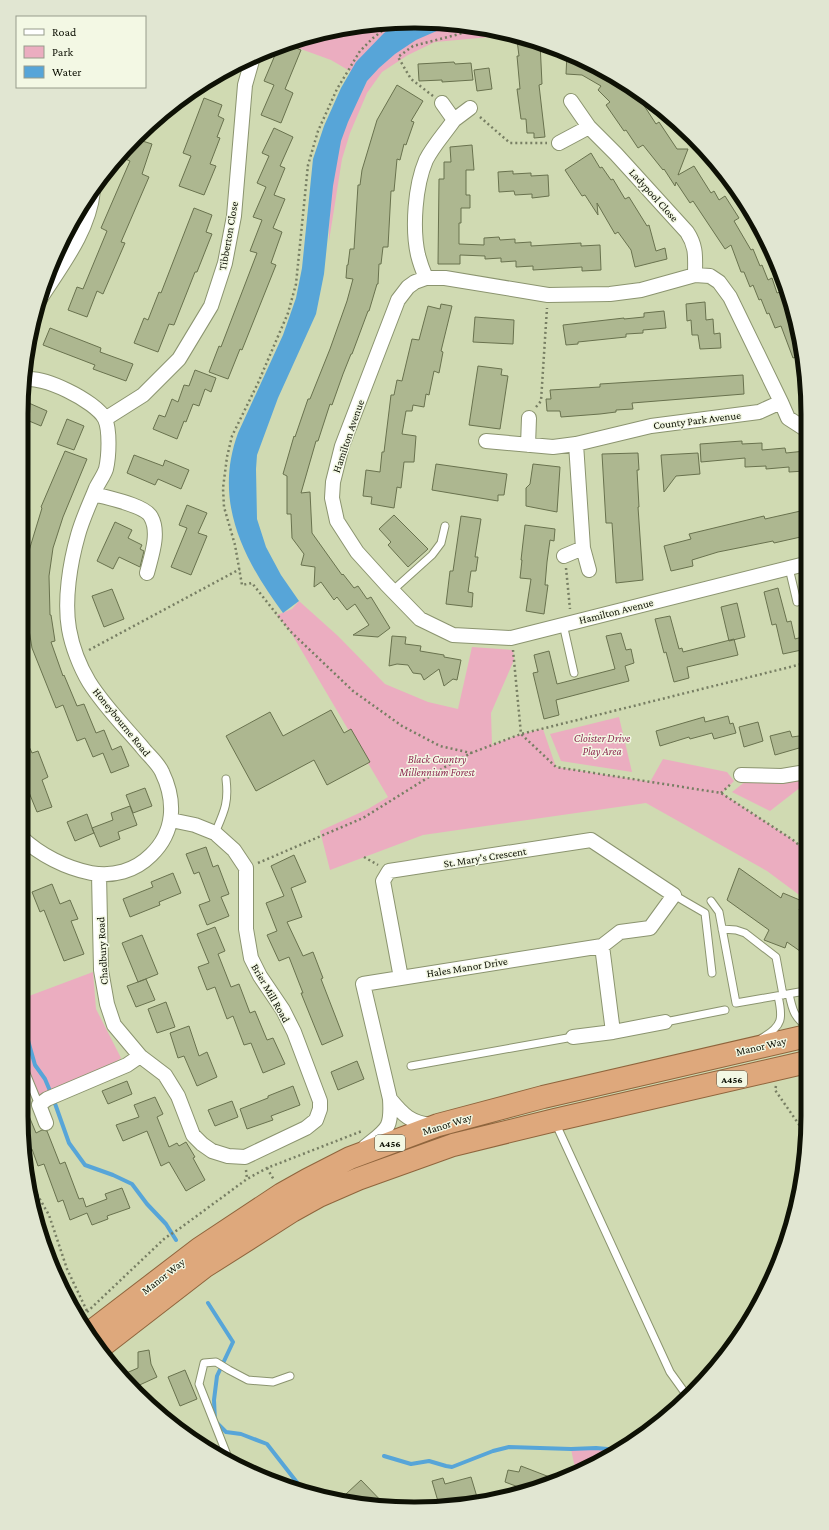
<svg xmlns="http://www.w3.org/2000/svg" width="829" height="1530" font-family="'Crimson Pro',serif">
<rect width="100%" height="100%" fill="#d0dab2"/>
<path fill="#ebadc0" d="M389 22 466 24 513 35 435 42 408 55 382 72 367 93 350 133 342 159 329 241C329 208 332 172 341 140 347 120 357 100 367 81L331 60 287 44 312 34Z
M299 601 338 636 385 684 428 702 458 709 472 647 513 650 514 660 491 713 492 745 521 734 543 729 556 767 650 782 663 759 727 772 734 781 722 793 793 840 806 851V900L767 871 646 803 423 835 330 870 320 831 368 809 388 797 290 631 277 615 292 609Z
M619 717 632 772 561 761 550 734Z
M746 781H806V783L770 811 732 792Z
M93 972 96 1009 121 1058 111 1066 38 1098 21 1061V999Z
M596 1448 619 1450 576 1473 571 1449Z"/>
<path fill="#57a5d8" d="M400 22 456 24 439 30 416 40 395 54 379 68 367 81 348 122 341 141 333 186 324 274 316 314 278 398 257 455 256 469 257 519 266 547 281 575 299 601 283 613C243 559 213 501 238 433L283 335 296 298 302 268 313 159 324 126 341 88 356 62 384 33Z"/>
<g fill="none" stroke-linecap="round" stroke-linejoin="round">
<path stroke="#57a5d8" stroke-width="4" d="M21 1027 27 1037 35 1065 45 1079 53 1098 69 1143 85 1165 113 1175 132 1184 147 1204 166 1224 176 1240
M208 1303 233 1342 217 1376 214 1400 215 1421 226 1432 241 1434 267 1444 299 1485 310 1495
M384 1456 411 1464 429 1461 446 1466 452 1467 493 1451 509 1447 571 1449 596 1448 619 1450"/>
</g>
<path fill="#adb790" stroke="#69724e" d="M526 38 540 42 542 84 539 85 545 137 534 138V133H527L526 119H521L517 89H520L517 56H519L517 40Z
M287 44 301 50 285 89 293 93 281 123 261 115 274 85 264 81 278 48Z
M567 54 611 74 634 90 656 124 659 122 677 149H688L678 175 694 166 711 193 714 191 719 200 725 196 739 218 734 221 751 250 753 249 760 266 762 265 768 280 772 278 777 293 780 292 782 298 789 295 803 355 793 358 781 326 775 328 769 313 767 314 761 299 759 300 753 285 750 287 744 272H741L731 245 725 249 693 201 690 203 676 182 675 186 664 169 663 170 643 145 638 148 626 130 624 131 606 105 610 102 598 90 601 86 582 75 566 74Z
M454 62 455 64 471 63 473 80 442 82V80L419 81 418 64Z
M489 68 492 89 477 91 474 70Z
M397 85 423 101 411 121 414 122 406 145 404 144 400 160 397 159 394 191H391L388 247H383L381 264H379L378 284H377L369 311H368L352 354H351L343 374 332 405 330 404 318 441H316L301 493 310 492 312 533 342 575 343 574 354 588 358 586 367 599 371 597 390 628 378 637 353 635 369 625 355 604 347 610 337 597 334 600 321 582 314 587 315 567 301 565 304 554 292 538 291 514H287V476L283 474 294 436 295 437 308 399H310L330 349 347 301 353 279 346 278 347 265H348L350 249H354L358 185H360L362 170 377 120Z
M204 98 222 105 218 116 224 119 217 137 220 138 210 164 216 166 204 195 179 186 191 156 183 153Z
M274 128 293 137 280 166 285 168 274 195 285 199 273 228 282 232 271 263 276 265 242 350 240 349 228 379 209 372 219 346 221 347 257 253 250 251 262 220 253 217 266 187 257 183 269 156 262 153Z
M136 139 152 144 142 174 149 177 121 242 125 243 103 294 97 291 87 317 68 310 77 287 83 289 107 231 101 228 130 161 118 156Z
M472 145 474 170H466V195H470V208H461V223H459V244L484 245V238L499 237 500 240 515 239V243L531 242V246L581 243V246L600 245 601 270 582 271V267L533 270V266L516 267V261L501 262V258L485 259V256L460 255V264H438L439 179H444V162H451L450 147Z
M591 153 600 168 602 167 611 180 613 179 625 199 629 197 647 226 649 225 656 251 665 248 667 259 635 267 631 250 618 232 615 234 597 203 598 215 585 195 582 196 565 170Z
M513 171V174L531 173V176L548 175 549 196 532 198V194L515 195 514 191 499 192 498 172Z
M194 208 212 215 206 232 212 234 197 272H195L174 325 169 324 158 352 134 343 144 318 148 320 159 292 161 293Z
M705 302 706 320 713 319 714 334 720 333 721 348 700 349 698 335H692L691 320 687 321 686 304Z
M441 304 452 306 441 351 443 352 439 373 434 371 429 395 426 394 424 407 413 405 412 411H406L402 434 416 436 414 462H404L401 488 397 487 394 508 371 504 372 497 363 496 366 470 380 472 382 452H384L391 395H394L397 380 402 381 412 339 419 340 428 306 440 309Z
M664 311 666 328 643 330V333L626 334V337L578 342V344L566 345 563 325 624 318V319L644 317V313Z
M475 317 514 320 513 344 473 342Z
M50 328 101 348 100 352 133 364 126 381 93 369 95 365 43 345Z
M478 366 502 369 501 375 508 376 500 429 469 425Z
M195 370 216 378 211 392 205 389 199 406 193 404 186 422 184 421 177 439 153 429 159 415 165 417 172 399 178 402 184 385 189 386Z
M743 375 744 394 632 403 633 409 616 410V412L600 414 561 417 560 411H547L546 399H551L550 390 600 387V384L616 383Z
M22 400 47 411 41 426 22 418Z
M67 419 84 426 74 450 57 444Z
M742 441V444L762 443V450L785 448 786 453 805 451V471L789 472V467L766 469V466L745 467V458L701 462 700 444Z
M65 451 87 459 63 517 53 548 49 576 50 615H51L55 641 51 642 63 676 64 675 77 706 84 704 96 733 104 730 112 750 121 746 129 766 111 773 103 753 93 757 85 738 77 741 63 705 56 708 32 648 26 612 25 577 28 554 42 508 41 507Z
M638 453 639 470H637L639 507H638L643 580 616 583 612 523H606L602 454Z
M698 453 700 474 676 476 664 492 661 455Z
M134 455 163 466 165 460 189 470 181 489 158 479 155 485 127 473Z
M436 464 507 474 504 495H498V501L432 490Z
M533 464 560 467 557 512 526 506V488L530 484Z
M187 505 207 513 198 533 207 536 191 575 171 567 187 528 179 525Z
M805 510V536L774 543 773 541 718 552 692 560 693 566 671 571 664 546 691 539 689 534 764 516 765 519Z
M394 515 428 549 408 567 388 545 391 542 379 529Z
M461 516 481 519 475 557H478L476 571H471L468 592 473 593 472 607 446 604 450 571H453Z
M115 522 132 530 128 538 142 545 140 549 144 551 140 567 119 557 113 569 97 561Z
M525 525 555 529 554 541 550 540 547 562 545 585H548L544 614 526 611 531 579 520 578 522 560H521Z
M778 588 787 622 791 621 795 639 806 636V649L783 654 776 624 772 625 764 592Z
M112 589 124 619 104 627 92 596Z
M737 603 745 637 729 641 721 607Z
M670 616 679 649 682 648 683 652 734 639 738 655 687 667 689 678 674 682 666 652 664 653 655 619Z
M621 633 626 650 631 649 634 663 625 666 629 681 556 700 559 715 544 719 533 673 538 672 534 655 549 651 557 684 615 669 606 636Z
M392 636 406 637 405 644 421 646 420 651 444 655V657L461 660 457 680 453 679 444 686 439 669 424 680 421 674 413 673 408 665 397 664 389 666Z
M331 710 344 733 351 729 370 762 327 785 314 760 256 791 226 736 270 712 283 736Z
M728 716 730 724 733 723 736 733 714 739 712 733 690 739 689 737 660 746 656 731 704 717 705 722Z
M758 722 763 741 744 747 739 727Z
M21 729 32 753 38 751 48 777 42 780 52 807 37 812 21 773Z
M790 731 792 737 806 735V746L775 755 770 736Z
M145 788 152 806 133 813 126 795Z
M130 806 137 825 118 832 120 839 100 847 92 828 113 820 111 813Z
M87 814 94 833 75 841 67 822Z
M206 847 213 867 218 865 229 894 221 897 229 916 207 925 199 905 210 901 199 872 194 874 186 854Z
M294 855 306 882 291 888 302 917 287 922 303 956 313 952 323 978 321 979 343 1036 322 1045 301 993H303L289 957 279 961 267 935 277 931 266 903 284 896 271 866Z
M739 868 781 898 783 893 802 901 799 910 806 915 807 956 787 942 785 948 764 940 769 930 727 900Z
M173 873 181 893 159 902 160 905 130 917 123 899 153 887 151 882Z
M52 884 60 904 70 900 78 919 71 921 84 954 64 961 44 910 40 912 32 892Z
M215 927 225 951 218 954 231 987 239 984 250 1013 255 1011 267 1040 273 1038 285 1064 263 1073 251 1043 244 1045 233 1016 227 1019 215 987 207 990 198 967 209 963 197 934Z
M142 935 158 974 138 982 122 943Z
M146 979 155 1000 136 1007 127 986Z
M166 1002 175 1027 157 1033 148 1009Z
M189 1026 199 1056 207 1052 217 1077 197 1086 184 1056 178 1058 170 1033Z
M357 1061 364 1079 338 1090 331 1072Z
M127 1081 132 1094 108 1104 102 1091Z
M293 1086 300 1105 271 1116 273 1120 247 1129 240 1109 268 1098V1096Z
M155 1097 163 1114 157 1117 169 1147 177 1143 179 1146 186 1142 195 1157 193 1158 205 1180 186 1191 169 1162 161 1166 147 1131 123 1141 116 1125 139 1117 134 1105Z
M21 1099H22L36 1133 42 1130 47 1131 60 1164 65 1162 79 1199 83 1198 86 1207 107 1199 105 1194 122 1188 130 1208 107 1216 108 1219 92 1225 87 1213 70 1220 63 1200 58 1202 44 1164 38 1166 32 1149 25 1152 21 1116Z
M232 1101 238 1117 215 1126 208 1110Z
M149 1350 151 1364 157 1377 133 1388 129 1384 124 1374 138 1368V1352Z
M185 1370 197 1399 180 1406 168 1377Z
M521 1466 560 1481 529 1491 505 1482 508 1470 519 1472Z
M471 1477 477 1497 440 1508 432 1481 443 1478 445 1484Z
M361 1480 388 1508 355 1503 346 1494Z"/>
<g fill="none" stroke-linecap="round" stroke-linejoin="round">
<defs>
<path id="service" d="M789 568 797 602
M392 591 432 555 441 543 445 526
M563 624 574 673
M215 833C224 812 229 803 226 779
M674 895 705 913 712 973
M711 901 719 912 736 1003 805 991 807 989
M722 929 736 930 745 933 776 957 783 995
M789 994C792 1008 794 1018 807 1026
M665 1022 725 1010
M762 1038C783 1026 783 1018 778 996
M21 1061 39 1105
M411 1066 573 1037
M555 1122 670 1372 688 1397
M229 1460 199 1384 204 1363 216 1362 229 1370 248 1380 273 1382 290 1376"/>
<path id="minor" d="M571 101 589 127 616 154 687 232C697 247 695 258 695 275
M442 103 454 120 470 108
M559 143 589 127
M426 278C423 271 420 263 418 255 412 228 415 186 426 160 433 146 445 133 454 120
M40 299C61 266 89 231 93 191
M781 402 730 297 719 282 710 276 695 275 641 290 610 294 548 295 445 278H426L415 282 408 287 398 300 342 446 333 482 332 498 337 521 357 552 386 584 420 619 453 635 511 638 805 564
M105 419 143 395 179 359 211 306 225 263 234 216 245 85 253 57
M486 441 553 447 576 444 651 426 759 412 781 402 788 418 805 429
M576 444 583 548 589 570
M528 445 529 418
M94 494C107 498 145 505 151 517 160 533 151 557 147 573
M564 556 583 548
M741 775 782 776 806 772
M21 837C40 855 66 868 91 873 113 877 135 871 151 855 175 832 176 801 162 772 158 763 148 755 142 747 124 726 104 706 89 682 80 667 72 646 69 629 64 600 70 563 78 535 82 520 90 503 96 488 99 482 104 475 106 469 109 456 110 430 105 419 96 401 41 374 23 380
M99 874 101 970 107 1004 114 1025 140 1056 165 1075 178 1096 193 1135 202 1144 212 1151 228 1156 245 1157 306 1128 316 1120 320 1109V1101L294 1032 283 1010 260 976 251 958 246 929V868L234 850 215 833 195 825 171 820
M401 978 383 881 389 871 591 840 674 895 650 928 620 932 602 946
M613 1032 665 1022
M390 1099C403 1115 411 1123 432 1125
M46 1123 39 1105 47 1099 127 1065 140 1056
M365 1147C387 1129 392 1129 390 1099L363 984 602 946 613 1032 573 1037"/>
<path id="trunk" d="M88 1334 199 1249 282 1194 307 1180 350 1158 438 1125 543 1097 807 1036
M98 1349 204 1267 292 1211 319 1196 358 1179 453 1145 555 1120 807 1062"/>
</defs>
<use href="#service" stroke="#8b946f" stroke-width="9"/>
<use href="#minor" stroke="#8b946f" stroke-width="16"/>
<use href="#trunk" stroke="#8f653d" stroke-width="24"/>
<path stroke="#777e63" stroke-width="2.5" stroke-dasharray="2 3" stroke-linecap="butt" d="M394 22 373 38 360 51 337 89 318 131 308 165 296 284 288 313 258 383 232 436 227 457 223 488 224 507 235 545 242 585 252 583 290 631 353 691 402 726 440 746 471 753
M433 96 411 79 398 57 413 46 463 33 472 26
M480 117 510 143H547
M536 407 541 401 547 308
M566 568 570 609
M89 650 240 569
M513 650 521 734 556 767 721 793 793 840 806 851
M721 793 732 783
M364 857 378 865
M258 863 363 818 445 767 471 753 521 734 806 663
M776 1086 775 1090 807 1136
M267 1168 274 1180
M246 1170 247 1179
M27 1177 49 1215 67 1269 87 1311
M87 1312 165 1238 179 1229 247 1179 267 1168 362 1131"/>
<use href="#service" stroke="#fff" stroke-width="7"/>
<use href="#minor" stroke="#fff" stroke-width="14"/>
<use href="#trunk" stroke="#dea87c" stroke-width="22"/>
</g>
<g text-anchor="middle" stroke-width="3" stroke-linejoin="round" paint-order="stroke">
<g fill="#f3f8e4" stroke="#535648" stroke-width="1">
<rect x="717" y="1071" width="30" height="16" rx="3"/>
<rect x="375" y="1135" width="30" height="16" rx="3"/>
</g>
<g font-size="10" font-weight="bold" fill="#0e1105">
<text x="732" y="1083">A456</text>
<text x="390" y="1147">A456</text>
</g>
<g font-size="11" fill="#0e1105" stroke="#f3f8e4">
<text transform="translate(654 195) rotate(48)" y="4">Ladypool Close</text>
<text transform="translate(228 236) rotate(-80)" y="4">Tibberton Close</text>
<text transform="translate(697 420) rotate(-7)" y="4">County Park Avenue</text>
<text transform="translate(348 436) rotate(-71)" y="4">Hamilton Avenue</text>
<text transform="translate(616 611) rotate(-14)" y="4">Hamilton Avenue</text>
<text transform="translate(122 722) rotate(51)" y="4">Honeybourne Road</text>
<text transform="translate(485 857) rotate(-9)" y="4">St. Mary's Crescent</text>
<text transform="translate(102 951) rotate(-93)" y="4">Chadbury Road</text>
<text transform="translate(467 967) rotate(-9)" y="4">Hales Manor Drive</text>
<text transform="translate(271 993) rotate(60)" y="4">Brier Mill Road</text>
<text transform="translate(761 1046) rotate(-13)" y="4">Manor Way</text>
<text transform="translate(447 1124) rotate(-17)" y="4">Manor Way</text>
<text transform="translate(163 1276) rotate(-38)" y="4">Manor Way</text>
</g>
<g font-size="11" font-style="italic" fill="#8d2a52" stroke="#f3f8e4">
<text x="602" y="742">Cloister Drive<tspan x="602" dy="13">Play Area</tspan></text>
<text x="437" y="763">Black Country<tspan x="437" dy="13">Millennium Forest</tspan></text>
</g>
</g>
<path d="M0 0H829V1530H0ZM414 28H415A386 386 0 0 1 801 414V1116A386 386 0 0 1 415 1502H414A386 386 0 0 1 28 1116V414A386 386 0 0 1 414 28Z" fill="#e1e6d2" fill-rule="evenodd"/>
<path fill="none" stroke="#0e1105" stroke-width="5" d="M414 28H415A386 386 0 0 1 801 414V1116A386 386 0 0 1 415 1502H414A386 386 0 0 1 28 1116V414A386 386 0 0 1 414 28Z"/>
<rect x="16" y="16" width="130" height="72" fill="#f3f8e4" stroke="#979c8b"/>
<rect x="24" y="29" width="20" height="6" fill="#ffffff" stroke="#979c8b"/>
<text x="52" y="36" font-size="12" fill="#0e1105">Road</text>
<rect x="24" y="46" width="20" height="12" fill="#ebadc0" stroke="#979c8b"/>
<text x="52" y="56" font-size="12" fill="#0e1105">Park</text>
<rect x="24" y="66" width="20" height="12" fill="#57a5d8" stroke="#979c8b"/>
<text x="52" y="76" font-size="12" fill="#0e1105">Water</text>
</svg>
